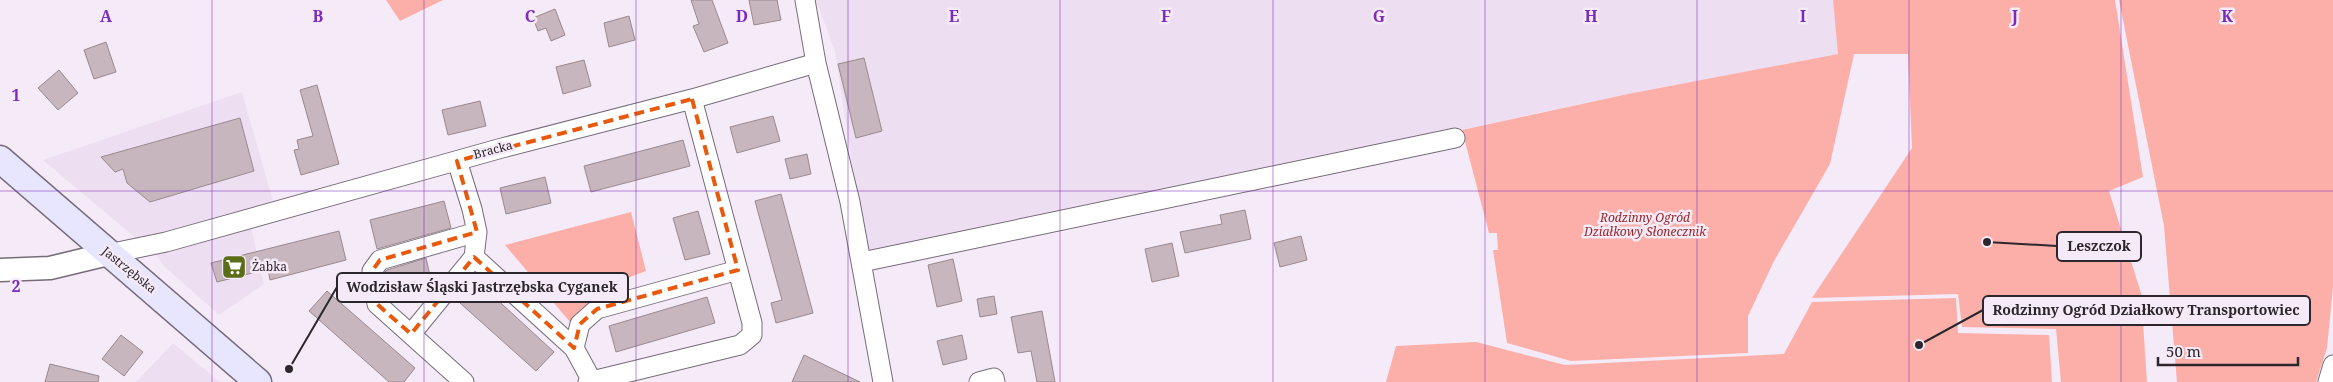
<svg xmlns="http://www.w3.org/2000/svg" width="2333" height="382" font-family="'Noto Serif',serif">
<rect width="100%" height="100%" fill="#f5eaf7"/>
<path fill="#eedef1" d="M816 0H1833L1839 54 1628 94 875 254 865 249 835 51Z
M242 92 273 201 247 209 264 284 219 315 164 266 157 256 43 160Z
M173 343 220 382H136Z"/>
<path fill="#fcafa8" d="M386 0H443L400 21Z
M1833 0H2115L2143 177 2109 191 2141 293 2147 382H2061L2056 329 1962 327 1958 294 1812 298 1912 148 1908 54H1854L1830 164 1774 261 1748 316V353L1571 361 1507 343 1493 250H1498L1497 233H1489L1462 130 1628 94 1838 54Z
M2119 0H2333V287L2327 348 2316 382H2177L2164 226Z
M631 212 646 271 596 290 600 296 570 322 505 245Z
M1956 298 1958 333 2049 335 2052 382H1386L1396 346 1476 342 1565 365 1784 354 1812 302Z"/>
<path fill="#c7b6bd" stroke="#99898f" d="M691 0H712L728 43 704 52 693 26 699 24Z
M749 0H777L781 20 754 25Z
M555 9 565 35 551 41 546 28 538 31 533 18Z
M629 16 635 40 609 47 604 23Z
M106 42 116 72 94 79 84 50Z
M864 58 882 131 856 138 838 64Z
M584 60 591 86 563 94 556 67Z
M59 70 78 93 58 110 38 88Z
M317 85 339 164 301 175 294 150 299 149 297 140 313 136 300 90Z
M480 101 486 126 448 135 442 110Z
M773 116 780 141 737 153 730 127Z
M240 118 254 171 150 202 127 183 123 169 115 172 101 157Z
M683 140 690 166 591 192 584 166Z
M807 154 811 174 790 179 785 159Z
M545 177 551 203 506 214 500 188Z
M781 194 813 313 776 323 771 303 782 300 755 201Z
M444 201 451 228 377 249 370 220Z
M1245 210 1251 239 1185 253 1180 232 1222 224 1220 215Z
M698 211 710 254 685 260 673 218Z
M339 231 346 260 270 280 268 269 217 282 211 263Z
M1301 236 1307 260 1280 267 1274 243Z
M1172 243 1179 276 1152 282 1145 249Z
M426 258 433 289 392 299 385 272 387 270Z
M953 259 962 301 937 307 928 265Z
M478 282 554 352 536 371 460 303Z
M327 291 415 368 404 382H389L309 311Z
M994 296 997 314 980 317 977 299Z
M707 297 715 323 616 352 609 326Z
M1042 311 1055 382H1037L1031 351 1018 353 1011 317Z
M121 335 143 352 124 376 102 359Z
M962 335 967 359 943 365 937 341Z
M804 355 860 382H792Z
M50 364 99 376 98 382H45Z"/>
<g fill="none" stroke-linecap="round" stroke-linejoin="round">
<defs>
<path id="minor" d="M816 63 850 202 883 382
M108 254 166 242 502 148 692 99 816 63 805 0
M474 257 574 348 592 381
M862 262 1455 138
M411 334 474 257 477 232 472 209 457 161
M574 348 580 324 597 309 738 270
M464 382 377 304 372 271 380 260 477 232
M588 382 740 345 752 335V323L692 99
M979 382 994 378 995 382
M2328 382 2333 365"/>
<path id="tertiary" d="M0 270 50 268 108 254"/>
<path id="secondary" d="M0 159 258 382"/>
</defs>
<use href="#minor" stroke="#766c78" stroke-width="21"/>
<use href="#tertiary" stroke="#766c78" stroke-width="25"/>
<use href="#secondary" stroke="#766c78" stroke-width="29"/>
<use href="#minor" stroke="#fff" stroke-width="19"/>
<use href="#tertiary" stroke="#fff" stroke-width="22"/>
<use href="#secondary" stroke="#e8e5ff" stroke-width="26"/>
</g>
<path fill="none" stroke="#e8590c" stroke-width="4" stroke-dasharray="10 6" stroke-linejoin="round" d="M692 99 738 270 597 309 580 324 574 348 474 257 411 334 377 304 372 271 380 260 477 232 457 161Z"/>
<path fill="none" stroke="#7b2cbf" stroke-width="1" stroke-opacity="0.55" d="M212 0V382M424 0V382M636 0V382M848 0V382M1060 0V382M1273 0V382M1485 0V382M1697 0V382M1909 0V382M2121 0V382M0 191H2333"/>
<defs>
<symbol id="supermarket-square" viewBox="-11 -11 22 22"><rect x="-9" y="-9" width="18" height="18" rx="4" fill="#5c6d19" stroke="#f5eaf7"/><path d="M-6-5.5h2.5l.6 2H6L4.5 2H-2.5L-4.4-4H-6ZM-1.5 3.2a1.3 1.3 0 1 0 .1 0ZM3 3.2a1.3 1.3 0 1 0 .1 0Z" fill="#fff"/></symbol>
</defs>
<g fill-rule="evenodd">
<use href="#supermarket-square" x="220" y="253" width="28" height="28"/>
</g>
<g text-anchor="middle" stroke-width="5" stroke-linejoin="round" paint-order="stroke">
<g font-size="12" fill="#2b272c" stroke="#f5eaf7">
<text transform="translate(493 150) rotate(-15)" y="4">Bracka</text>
<text transform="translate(129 270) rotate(39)" y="4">Jastrzębska</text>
</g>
<g font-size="12" font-style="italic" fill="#992427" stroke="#f5eaf7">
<text x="1645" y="222">Rodzinny Ogród<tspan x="1645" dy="14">Działkowy Słonecznik</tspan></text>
</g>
<g font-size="12" fill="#2b272c" stroke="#f5eaf7" text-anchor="start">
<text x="252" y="271">Żabka</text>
</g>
</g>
<g font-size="16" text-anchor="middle" font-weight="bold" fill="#7b2cbf" stroke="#f5eaf7" stroke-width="5" stroke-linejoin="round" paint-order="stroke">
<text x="106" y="22">A</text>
<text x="318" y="22">B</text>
<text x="530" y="22">C</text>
<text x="742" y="22">D</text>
<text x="954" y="22">E</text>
<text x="1166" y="22">F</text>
<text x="1379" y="22">G</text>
<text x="1591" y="22">H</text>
<text x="1803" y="22">I</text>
<text x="2015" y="22">J</text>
<text x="2227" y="22">K</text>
<text x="16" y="101">1</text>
<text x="16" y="292">2</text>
</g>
<path fill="none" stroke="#2b272c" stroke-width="2" d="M1987 242L2057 246M289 369L337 287M1919 345L1983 310"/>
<g fill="#2b272c" stroke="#f5eaf7" stroke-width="2">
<circle cx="1987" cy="242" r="5"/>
<circle cx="289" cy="369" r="5"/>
<circle cx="1919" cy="345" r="5"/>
</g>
<g fill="#f5eaf7" stroke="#2b272c" stroke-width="2">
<rect x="2057" y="232" width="84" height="29" rx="5"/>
<rect x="337" y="273" width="291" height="29" rx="5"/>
<rect x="1983" y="296" width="327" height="29" rx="5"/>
</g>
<g font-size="14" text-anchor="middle" font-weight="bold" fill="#2b272c">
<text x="2099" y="251">Leszczok</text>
<text x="482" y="292">Wodzisław Śląski Jastrzębska Cyganek</text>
<text x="2146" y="315">Rodzinny Ogród Działkowy Transportowiec</text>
</g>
<path d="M2158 357v8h140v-8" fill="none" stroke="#2b272c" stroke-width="2.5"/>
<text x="2166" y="357" font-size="15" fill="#2b272c" stroke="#f5eaf7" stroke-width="4" paint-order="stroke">50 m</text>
</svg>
